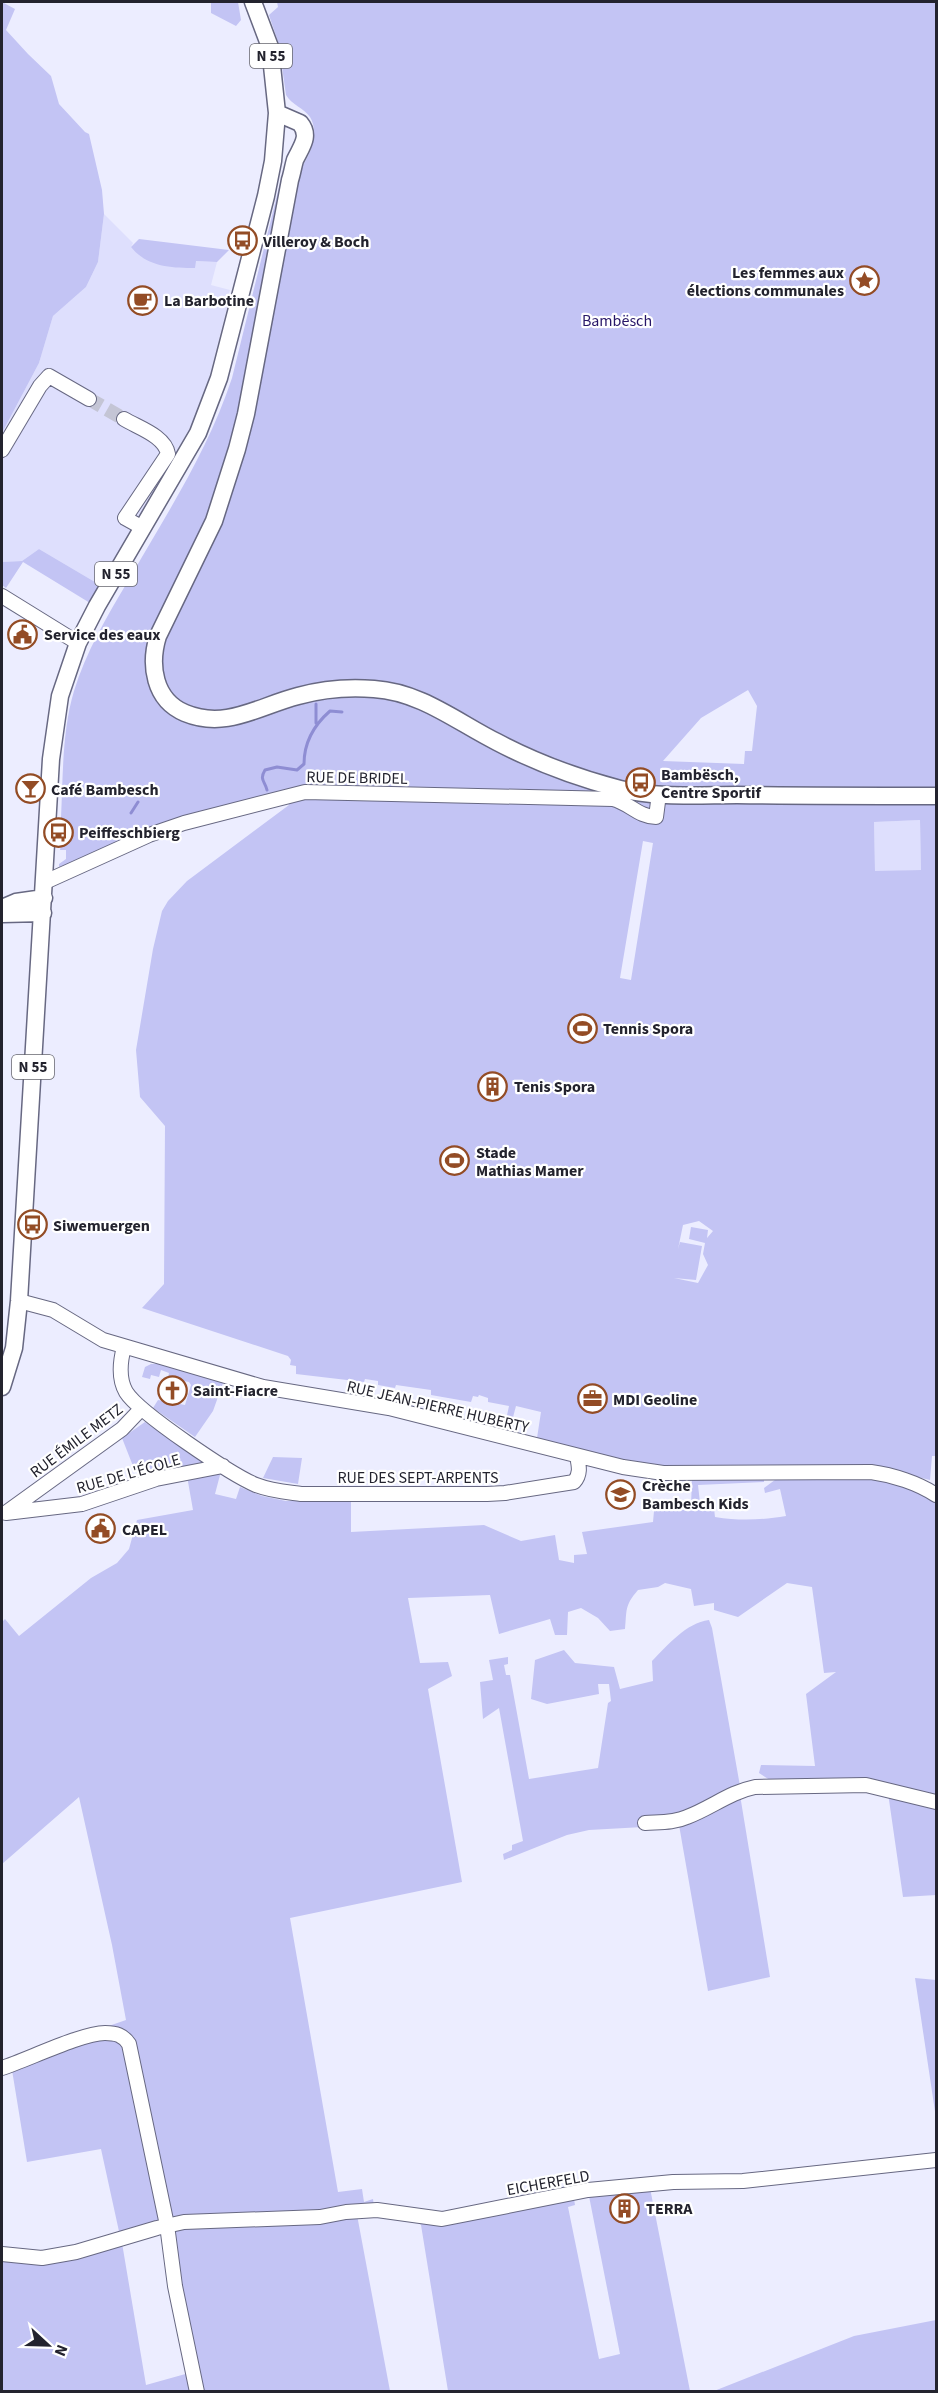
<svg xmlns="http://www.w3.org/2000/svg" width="938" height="2393" font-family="'Source Sans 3',sans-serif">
<rect width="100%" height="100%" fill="#ecedff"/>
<path fill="#dedffd" d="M104 214 133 243 131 247 195 268V261L217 262 211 285 230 290 227 299 229 300 209 378 192 424 100 585 39 549 22 561 2 562V433L39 363 53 316 86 287 98 262Z
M920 820 921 870 875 872 874 822Z"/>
<path fill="#c3c4f4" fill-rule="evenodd" d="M2 2 15 9 6 30 28 54 51 76 59 104 85 132 89 134 102 190 104 214 98 262 86 287 53 316 39 363 2 433Z
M211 2H238L241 20 236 26 211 13Z
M277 2H936V1456H932L930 1480 881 1468 851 1465 661 1466 622 1459 537 1438 541 1412 516 1406 512 1421 506 1420 509 1406 488 1402V1398L479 1395 478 1397 473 1396 471 1402 431 1395V1390L396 1385 395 1388 378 1385V1381L365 1379 364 1382 296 1374V1366L290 1365 291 1360 288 1356 142 1308 164 1284 165 1126 140 1097 136 1050 153 949 162 911 168 901 187 881 289 805 284 796 184 823 59 867V864L66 859V850H60L64 830 61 818C63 777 62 731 74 691 86 652 107 616 128 581 166 515 208 451 232 378L281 179 290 180C305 168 322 136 310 117 304 108 292 105 286 95L279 45 269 15 278 7ZM748 690 757 706 752 751H745L744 764 663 761 701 718ZM920 820 921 870 875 871 874 822ZM643 841 653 843 631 980 620 978ZM699 1221 713 1231 707 1238 708 1230 691 1227 689 1239 705 1243 703 1254 708 1265 698 1283 674 1278 696 1280 702 1246 680 1242 678 1249 683 1225Z
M139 239 229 250 217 262 196 261 195 268C171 268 147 267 131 247Z
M39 549 100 585 90 603 23 562 6 588 2 585V562L22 561Z
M151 1364H160L223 1383 213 1411 195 1437 153 1408 158 1400 185 1405 191 1385 189 1382 168 1378 169 1373 161 1370 159 1377 151 1375 150 1379 142 1377 145 1367Z
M145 1422 204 1462 203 1468 151 1478 148 1463 133 1466 122 1438Z
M273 1457 302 1458 298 1484 263 1478Z
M217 1473 220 1475 215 1494 236 1499 240 1487 262 1496 286 1501H315V1497L351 1496V1532L484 1525 521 1541 555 1535 559 1560 574 1563V1555L587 1554 582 1532 653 1522 654 1511 691 1507 692 1477 764 1476V1482L698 1485 700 1503 713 1500 715 1517C740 1521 761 1520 786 1516L780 1489 765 1493 764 1488 779 1477H844L845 1474 888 1481 936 1499V1895L903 1897 888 1793C848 1785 779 1786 740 1795L770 1977 708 1991 679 1825 589 1830 567 1835 504 1860 503 1854 512 1850V1845L523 1841 499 1708 483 1719 480 1682 493 1680 489 1660 508 1657V1664L504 1665 506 1675H510L529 1779 598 1768 608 1703 611 1701 609 1684H598L599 1694 547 1704 531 1699 535 1660 564 1650 575 1663 614 1667 620 1689 653 1681 652 1661C668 1645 686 1623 709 1620L712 1628 740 1786 776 1784 759 1773 761 1765 815 1766 806 1694 836 1672 824 1673 812 1587 787 1583 738 1617 714 1610V1603L694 1606 691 1589 665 1583 658 1587 638 1590C624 1606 627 1611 625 1629L610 1631 598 1618 581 1608 568 1612 567 1635H555L550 1619 499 1634 490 1595 408 1598 420 1663 448 1662 452 1676 428 1689 462 1882 290 1918 338 2192 362 2189 364 2202 373 2199 374 2206 442 2214 577 2188 648 2179 747 2176 936 2155V2164L873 2169 871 2165 743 2181V2185L650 2188 690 2391H448L421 2225 418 2222 376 2215H357L390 2391H2V2251C42 2257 81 2251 120 2236L101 2149 27 2162 12 2070 2 2073V2063L126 2020 112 1945 79 1797 2 1864V1622L5 1619 19 1636 91 1578 117 1563 129 1549 137 1520 193 1510 187 1476ZM588 2191 620 2354 599 2359 568 2207 575 2205 573 2193ZM342 2209 343 2218 272 2223 271 2217ZM157 2231 161 2232 164 2236 171 2286 189 2373 146 2385 122 2243Z
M915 1978 936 1980V2118Z
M936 2320V2391H714L854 2336Z"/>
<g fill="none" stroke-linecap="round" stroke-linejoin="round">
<path stroke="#8e8dd3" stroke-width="3" d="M316 704V723
M267 790C265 781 259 780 265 770L277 767 297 770 304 764C304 742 314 725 330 711L342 712
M131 813 138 802"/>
<path stroke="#c4c5d5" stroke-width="14" stroke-dasharray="14 7" stroke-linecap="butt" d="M89 399 124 419"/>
<defs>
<path id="minor" d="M124 419C139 428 165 436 168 454L125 518 143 528
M2 450 40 386 49 376 89 399
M2 596 78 643
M45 882 149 835 184 823 305 792 613 799C629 803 639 817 656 817L659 794
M19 1301 53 1310 103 1340 263 1387 389 1408 623 1467 663 1473 871 1472C893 1475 918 1483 936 1495
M124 1347C120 1362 118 1378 126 1392 139 1413 232 1475 256 1485 271 1491 286 1492 301 1494H487L505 1493 574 1482C581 1474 579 1466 577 1456
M7 1512 122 1429 141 1409
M6 1513 82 1504 156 1479 223 1466
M645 1823C659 1822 674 1823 687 1817 711 1808 730 1792 755 1787L866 1785 936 1802
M2 2068C27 2060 82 2033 105 2033 116 2033 123 2035 129 2044L167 2225 175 2286 197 2392
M2 2254 42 2258 76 2252 157 2228 184 2222 320 2217 346 2212 377 2210 442 2219 588 2190 673 2182 743 2181 936 2160"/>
<path id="major" d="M277 113 300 123C311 136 301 147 295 160 293 167 292 174 290 180L246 414 237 449 214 521 158 636C149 665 154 700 185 713 226 730 259 706 298 696 323 689 349 687 374 689 421 692 457 722 497 742 535 762 578 778 620 789 657 798 699 795 737 795 804 796 870 796 936 796
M2 908 16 902 44 898
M2 914 43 913
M2 1387 14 1348 19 1301 51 759 60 696 78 643 97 606 198 433 219 378 266 196 273 161 277 113 270 47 253 2"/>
</defs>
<use href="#minor" stroke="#676882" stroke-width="16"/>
<use href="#major" stroke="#676882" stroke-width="19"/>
<use href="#minor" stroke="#fff" stroke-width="14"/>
<use href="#major" stroke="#fff" stroke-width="16"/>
</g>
<defs>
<symbol id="bus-ring" viewBox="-11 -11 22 22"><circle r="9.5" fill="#fff" stroke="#934c25" stroke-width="1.5"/><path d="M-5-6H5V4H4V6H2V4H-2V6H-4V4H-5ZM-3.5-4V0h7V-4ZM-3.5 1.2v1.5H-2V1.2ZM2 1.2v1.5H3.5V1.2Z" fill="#934c25"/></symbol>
<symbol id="sight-ring" viewBox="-11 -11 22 22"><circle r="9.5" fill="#fff" stroke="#934c25" stroke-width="1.5"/><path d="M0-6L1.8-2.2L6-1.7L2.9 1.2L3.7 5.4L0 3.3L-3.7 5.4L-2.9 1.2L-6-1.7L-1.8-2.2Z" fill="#934c25"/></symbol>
<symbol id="cafe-ring" viewBox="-11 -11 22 22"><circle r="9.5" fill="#fff" stroke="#934c25" stroke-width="1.5"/><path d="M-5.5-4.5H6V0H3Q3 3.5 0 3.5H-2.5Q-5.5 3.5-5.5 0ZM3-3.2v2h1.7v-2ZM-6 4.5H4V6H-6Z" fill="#934c25"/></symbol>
<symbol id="civic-ring" viewBox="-11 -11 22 22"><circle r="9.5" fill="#fff" stroke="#934c25" stroke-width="1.5"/><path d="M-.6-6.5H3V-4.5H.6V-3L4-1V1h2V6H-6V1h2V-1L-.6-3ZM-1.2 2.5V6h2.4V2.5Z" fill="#934c25"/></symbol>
<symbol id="bar-ring" viewBox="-11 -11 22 22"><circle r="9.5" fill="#fff" stroke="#934c25" stroke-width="1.5"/><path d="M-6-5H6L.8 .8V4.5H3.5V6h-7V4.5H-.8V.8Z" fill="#934c25"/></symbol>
<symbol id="stadium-ring" viewBox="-11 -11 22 22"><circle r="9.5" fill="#fff" stroke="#934c25" stroke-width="1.5"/><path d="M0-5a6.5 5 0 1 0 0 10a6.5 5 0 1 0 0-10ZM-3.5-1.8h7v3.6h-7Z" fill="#934c25"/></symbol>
<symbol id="building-ring" viewBox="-11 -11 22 22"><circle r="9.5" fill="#fff" stroke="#934c25" stroke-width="1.5"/><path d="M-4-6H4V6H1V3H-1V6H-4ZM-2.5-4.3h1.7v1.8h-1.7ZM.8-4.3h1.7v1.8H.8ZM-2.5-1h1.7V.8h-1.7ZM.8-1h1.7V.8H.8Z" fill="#934c25"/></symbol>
<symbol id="church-ring" viewBox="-11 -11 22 22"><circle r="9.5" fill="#fff" stroke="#934c25" stroke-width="1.5"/><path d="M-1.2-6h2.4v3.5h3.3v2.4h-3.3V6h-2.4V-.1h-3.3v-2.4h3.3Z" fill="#934c25"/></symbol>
<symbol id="office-ring" viewBox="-11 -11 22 22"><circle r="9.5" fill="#fff" stroke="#934c25" stroke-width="1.5"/><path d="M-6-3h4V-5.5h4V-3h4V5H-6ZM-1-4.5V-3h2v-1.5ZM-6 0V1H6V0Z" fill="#934c25"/></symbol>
<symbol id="school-ring" viewBox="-11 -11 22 22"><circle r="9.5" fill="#fff" stroke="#934c25" stroke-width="1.5"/><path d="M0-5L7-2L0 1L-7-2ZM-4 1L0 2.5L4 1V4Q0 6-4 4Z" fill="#934c25"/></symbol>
</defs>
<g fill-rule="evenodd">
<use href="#bus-ring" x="226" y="224" width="33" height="33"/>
<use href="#sight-ring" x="848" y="264" width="33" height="33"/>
<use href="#cafe-ring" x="126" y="284" width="33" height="33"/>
<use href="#civic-ring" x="6" y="618" width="33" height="33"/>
<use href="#bus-ring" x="624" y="766" width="33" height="33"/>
<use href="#bar-ring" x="14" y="772" width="33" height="33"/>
<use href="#bus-ring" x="42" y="816" width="33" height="33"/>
<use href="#stadium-ring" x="566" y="1012" width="33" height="33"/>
<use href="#building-ring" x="476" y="1070" width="33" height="33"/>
<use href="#stadium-ring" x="438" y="1144" width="33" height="33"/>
<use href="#bus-ring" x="16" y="1208" width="33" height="33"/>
<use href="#church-ring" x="156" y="1374" width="33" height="33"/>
<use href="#office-ring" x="576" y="1382" width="33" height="33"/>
<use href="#school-ring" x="604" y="1478" width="33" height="33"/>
<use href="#civic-ring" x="84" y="1512" width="33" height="33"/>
<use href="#building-ring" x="608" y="2192" width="33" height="33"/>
</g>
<g text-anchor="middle" stroke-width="4.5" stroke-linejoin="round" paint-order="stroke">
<g fill="#fff" stroke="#65656d" stroke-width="1.5">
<rect x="250" y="44" width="42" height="24" rx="4.5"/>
<rect x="95" y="562" width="42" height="24" rx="4.5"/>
<rect x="12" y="1055" width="42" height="24" rx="4.5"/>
</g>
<g font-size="15" font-weight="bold" fill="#23232e">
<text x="271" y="61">N 55</text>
<text x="116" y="579">N 55</text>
<text x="33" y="1072">N 55</text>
</g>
<g font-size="16" font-weight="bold" fill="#23232e" stroke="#fff" text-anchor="start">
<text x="263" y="247">Villeroy &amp; Boch</text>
<text x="844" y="278" text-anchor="end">Les femmes aux<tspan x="844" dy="18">élections communales</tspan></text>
<text x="164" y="306">La Barbotine</text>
<text x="44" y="640">Service des eaux</text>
<text x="661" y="780">Bambësch,<tspan x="661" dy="18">Centre Sportif</tspan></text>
<text x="51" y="795">Café Bambesch</text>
<text x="79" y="838">Peiffeschbierg</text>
<text x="603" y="1034">Tennis Spora</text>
<text x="514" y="1092">Tenis Spora</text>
<text x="476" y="1158">Stade<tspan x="476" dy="18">Mathias Mamer</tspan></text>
<text x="53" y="1231">Siwemuergen</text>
<text x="193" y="1396">Saint-Fiacre</text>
<text x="613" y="1405">MDI Geoline</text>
<text x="642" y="1491">Crèche<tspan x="642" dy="18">Bambesch Kids</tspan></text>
<text x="122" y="1535">CAPEL</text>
<text x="646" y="2214">TERRA</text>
</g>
<g font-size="16" fill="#281768" stroke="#fff">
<text x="617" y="326">Bambësch</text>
</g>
<g font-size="16" fill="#23232e" stroke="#fff">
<text transform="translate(357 777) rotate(1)" y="6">RUE DE BRIDEL</text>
<text transform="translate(438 1406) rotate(13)" y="6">RUE JEAN-PIERRE HUBERTY</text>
<text transform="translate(76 1440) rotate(-37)" y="6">RUE ÉMILE METZ</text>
<text transform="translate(128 1473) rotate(-16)" y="6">RUE DE L'ÉCOLE</text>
<text x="418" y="1483">RUE DES SEPT-ARPENTS</text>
<text transform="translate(548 2182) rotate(-10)" y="6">EICHERFELD</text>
</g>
</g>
<rect width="938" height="2393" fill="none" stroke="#23232e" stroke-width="6"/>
<g transform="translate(48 2345) rotate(112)" stroke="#ffffff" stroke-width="4.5" paint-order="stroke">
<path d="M0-4.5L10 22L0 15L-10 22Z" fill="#23232e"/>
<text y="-9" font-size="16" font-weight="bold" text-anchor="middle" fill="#23232e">N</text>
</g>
</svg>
